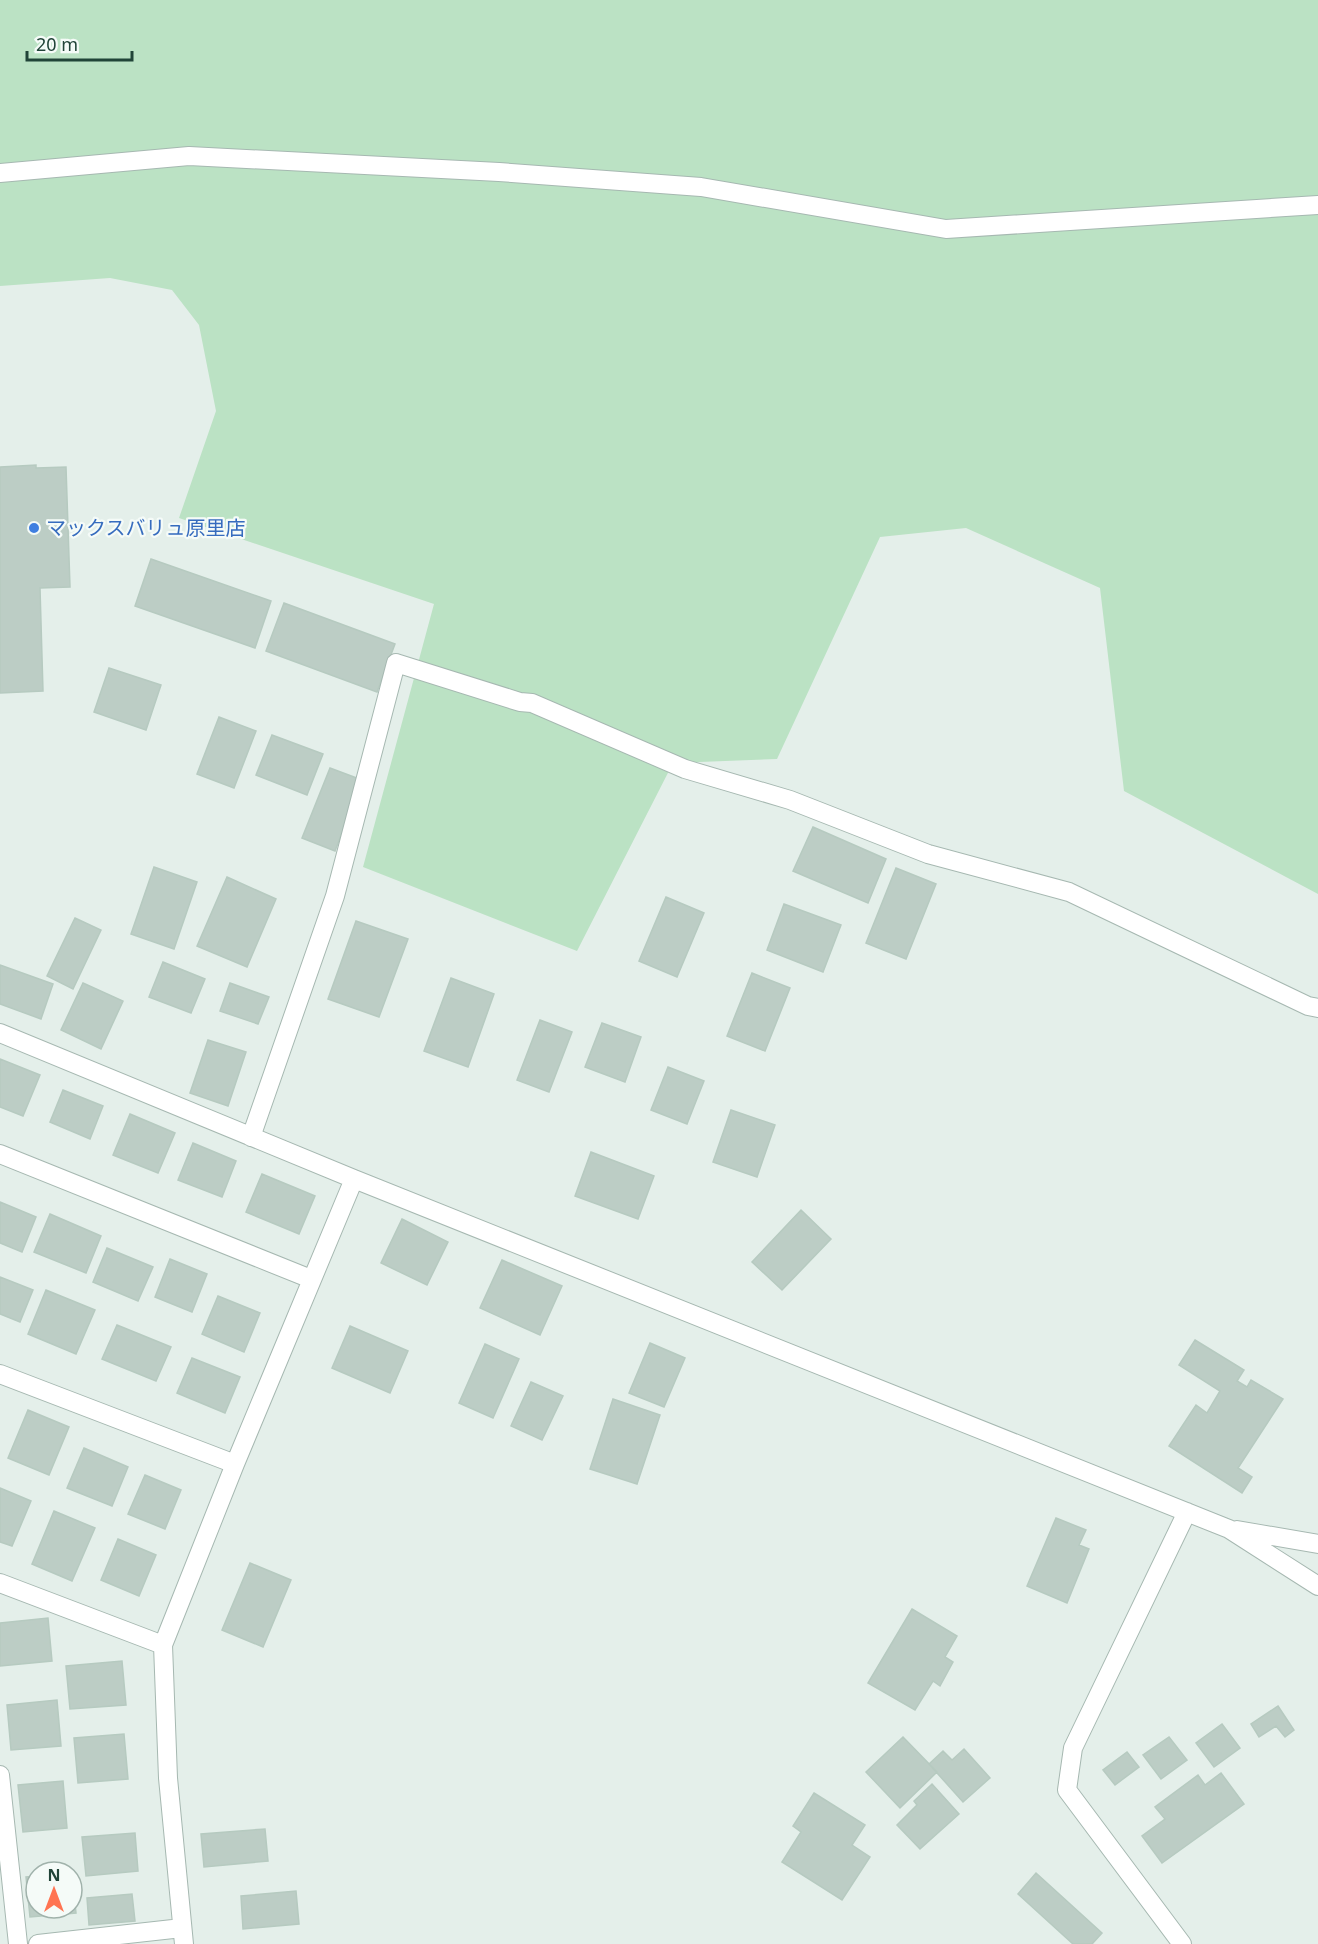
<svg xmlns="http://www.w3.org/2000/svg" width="1318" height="1944" font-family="'Noto Sans','Noto Sans JP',sans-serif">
<rect width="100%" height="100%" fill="#e4efea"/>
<path fill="#bbe2c4" d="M0 0H1318V894L1124 791 1100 588 966 528 880 537 777 759 673 763 577 951 363 867 434 604 179 518 216 411 199 325 172 290 110 278 0 286Z"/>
<path fill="#bccdc5" stroke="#b6cac0" stroke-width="1.5" d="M36 465V468L66 467 70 587 40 588 43 691 0 693V467Z
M151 559 271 601 255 648 135 606Z
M284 603 395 644 377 692 266 651Z
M109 668 161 685 146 730 94 712Z
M219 717 256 731 234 788 197 774Z
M272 735 323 754 307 795 256 775Z
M330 768 362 780 335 851 302 838Z
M813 827 886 859 868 903 793 871Z
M154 867 197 882 174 949 131 934Z
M896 868 936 884 906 959 866 943Z
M227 877 276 899 247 967 197 946Z
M666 897 704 913 677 977 639 961Z
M784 904 841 925 823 972 767 950Z
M75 918 101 930 73 989 47 976Z
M356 921 408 939 379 1017 328 999Z
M163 962 205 979 191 1013 149 997Z
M0 965 53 984 41 1019 0 1004Z
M752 973 790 988 765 1051 727 1036Z
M451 978 494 994 468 1067 424 1051Z
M83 983 123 1001 101 1049 61 1030Z
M230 983 269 997 258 1024 220 1011Z
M540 1020 572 1032 549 1092 517 1080Z
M602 1023 641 1037 625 1082 585 1067Z
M208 1040 246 1052 228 1106 190 1093Z
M0 1059 40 1075 23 1116 0 1107Z
M668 1067 704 1081 687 1124 651 1110Z
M63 1090 103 1106 90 1139 50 1122Z
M731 1110 775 1125 757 1177 713 1162Z
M130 1114 175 1133 158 1173 113 1155Z
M193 1143 236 1161 222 1197 178 1180Z
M591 1152 654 1176 638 1219 575 1196Z
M262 1174 315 1196 299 1234 246 1212Z
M0 1202 36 1217 22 1252 0 1243Z
M801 1210 831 1239 782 1290 752 1262Z
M50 1214 101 1236 86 1273 34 1252Z
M402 1219 448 1242 427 1285 381 1263Z
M107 1248 153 1267 138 1301 93 1282Z
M170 1259 207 1274 192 1312 155 1297Z
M502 1260 562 1286 540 1335 480 1308Z
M0 1277 33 1290 20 1322 0 1314Z
M46 1290 95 1310 76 1354 28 1334Z
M218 1296 260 1313 244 1352 202 1334Z
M117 1325 171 1347 156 1381 102 1359Z
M350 1326 408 1351 390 1393 332 1368Z
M1195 1340 1244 1370 1237 1381 1247 1387 1251 1380 1283 1399 1238 1468 1252 1477 1242 1493 1169 1446 1196 1405 1207 1413 1220 1391 1179 1365Z
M650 1343 685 1358 664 1407 629 1393Z
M485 1344 519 1359 493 1418 459 1403Z
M192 1358 240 1377 225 1413 177 1393Z
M531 1382 563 1396 542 1440 511 1426Z
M613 1399 660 1415 637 1484 590 1469Z
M28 1410 69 1427 49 1475 8 1458Z
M84 1448 128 1467 112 1506 67 1488Z
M145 1475 181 1490 165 1529 128 1514Z
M0 1488 31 1501 12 1546 0 1542Z
M54 1511 95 1528 72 1581 32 1564Z
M1056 1518 1086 1530 1079 1545 1089 1549 1067 1603 1027 1586Z
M118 1539 156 1555 139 1596 101 1580Z
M250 1563 291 1580 263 1647 222 1630Z
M912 1609 957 1636 945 1657 953 1662 940 1686 933 1681 915 1710 868 1683Z
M48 1618 52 1661 0 1666V1623Z
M122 1661 126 1705 70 1709 66 1666Z
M57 1700 61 1746 11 1750 7 1705Z
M1278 1706 1294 1730 1285 1737 1276 1726 1259 1737 1251 1724Z
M1222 1724 1240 1748 1214 1767 1196 1743Z
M124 1734 128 1779 78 1783 74 1738Z
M903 1737 937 1772 900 1808 866 1772Z
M1169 1737 1187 1760 1161 1779 1143 1755Z
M964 1749 990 1778 963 1802 929 1764 943 1751 952 1760Z
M1127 1752 1139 1767 1115 1785 1103 1770Z
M1221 1773 1244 1804 1162 1863 1142 1836 1165 1819 1155 1807 1198 1775 1205 1785Z
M63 1781 67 1828 23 1832 18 1785Z
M932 1784 959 1814 920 1849 897 1825 917 1805 914 1801Z
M814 1793 865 1825 852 1845 870 1857 842 1900 782 1862 801 1832 793 1826Z
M265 1829 268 1861 204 1867 201 1834Z
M135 1833 138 1871 86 1876 82 1837Z
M72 1873 76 1913 30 1917 26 1877 36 1876V1908H72Z
M1036 1873 1102 1933 1092 1944H1073L1018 1894Z
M296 1891 299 1924 243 1929 241 1896Z
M132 1894 135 1921 89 1925 87 1898Z"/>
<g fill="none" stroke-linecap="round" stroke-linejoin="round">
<defs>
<path id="minor" d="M0 173 189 156 499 172 701 187 946 229 1318 205
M0 1033 354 1179 1229 1529 1318 1586
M251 1137 335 896 396 663 520 702 532 703 685 769 790 800 928 854 1069 892 1308 1006 1318 1008
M0 1154 311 1279
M0 1374 235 1464
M1237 1530 1318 1544
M0 1583 163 1645
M0 1775 18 1944
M38 1944 182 1928
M184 1944 168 1778 163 1645 235 1464 354 1179
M1182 1944 1067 1790 1073 1748 1187 1512"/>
</defs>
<use href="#minor" stroke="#a6b8b1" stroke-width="20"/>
<use href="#minor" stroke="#fff" stroke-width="18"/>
</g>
<circle fill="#3f7fe0" stroke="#f5fbf8" stroke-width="2" cx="34" cy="528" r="6"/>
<g text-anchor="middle" stroke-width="4.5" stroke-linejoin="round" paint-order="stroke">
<g font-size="20" fill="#366cbe" stroke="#f5fbf8" text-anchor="start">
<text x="46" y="535">マックスバリュ原里店</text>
</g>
</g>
<g transform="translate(54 1890)"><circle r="28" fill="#f5fbf8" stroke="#a0b2ab" stroke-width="1.5"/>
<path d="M0-4.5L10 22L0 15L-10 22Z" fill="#ff7452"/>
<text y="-9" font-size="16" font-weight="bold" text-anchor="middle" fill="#214438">N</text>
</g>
<path d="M27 51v9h105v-9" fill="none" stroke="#214438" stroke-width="3"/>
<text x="36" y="51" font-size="18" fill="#214438" stroke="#f5fbf8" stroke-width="4.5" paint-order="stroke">20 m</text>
</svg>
